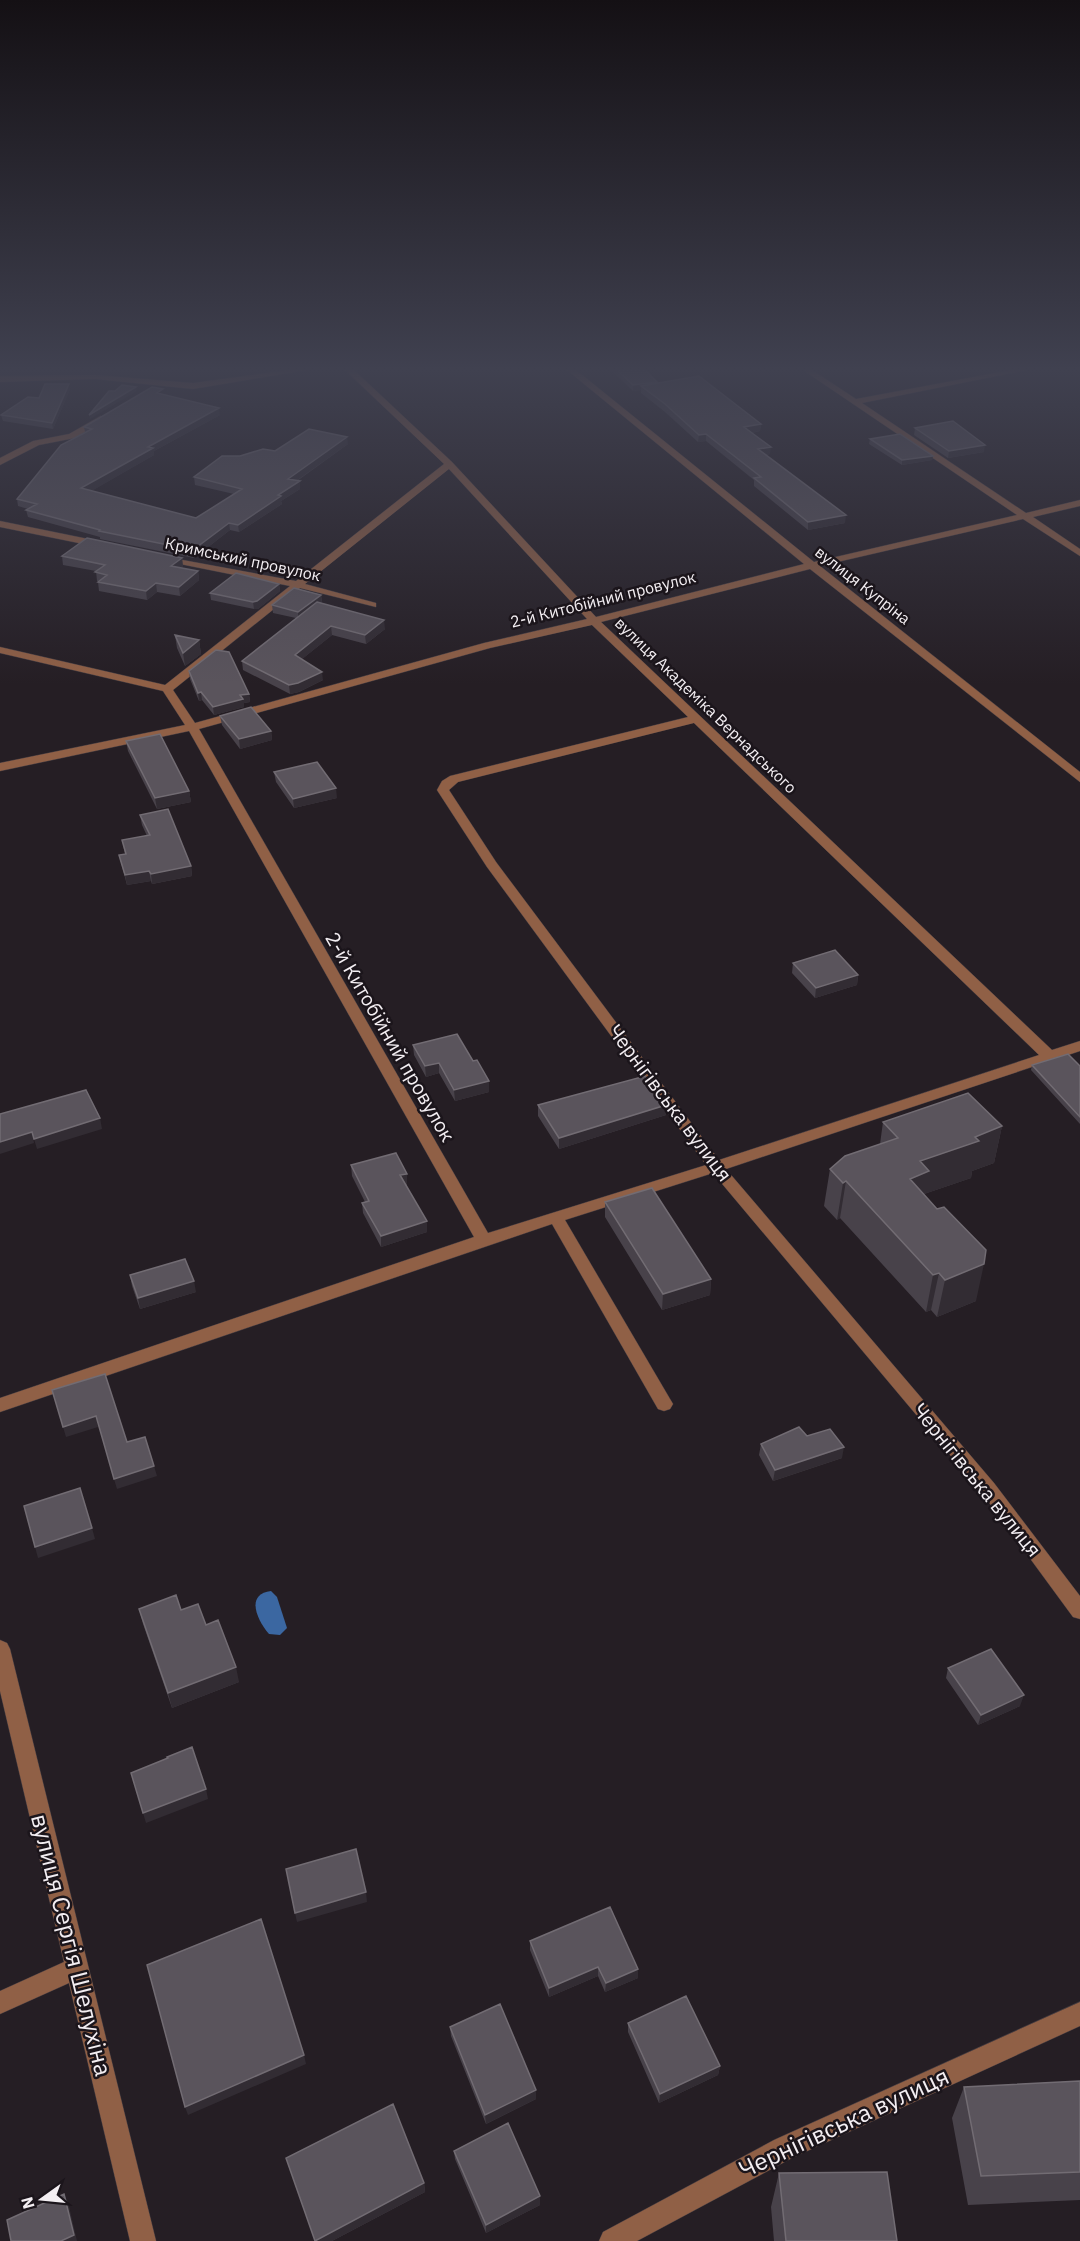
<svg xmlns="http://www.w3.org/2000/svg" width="1080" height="2241" font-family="'IBM Plex Sans',sans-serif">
<rect width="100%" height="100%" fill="#251e24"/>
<path fill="#3b67a1" d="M271 1591 277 1597 287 1628 280 1635 269 1634C257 1620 245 1594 271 1591Z"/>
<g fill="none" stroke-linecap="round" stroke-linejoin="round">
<defs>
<path id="street" d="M288 370H307L193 389 95 379 0 382V376L95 375 193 383Z
M345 370H354L452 462 596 617 804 564 567 370H576L814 562 1017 515 803 370H812L856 399 1011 370H1027L862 403 1026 513 1080 500V506L1033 517 1080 549V556L1023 519 820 566 1080 772V782L810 569 601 622 1052 1050 1080 1041V1051L726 1169 994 1483 1080 1596V1619L1073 1617 982 1493 713 1173 565 1220 670 1399 673 1404 670 1409 664 1411 658 1409 552 1224 0 1412V1398L474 1237 189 731 0 771V763L185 725 163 691 0 653V647L165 685 290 586 165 561 161 560V556L296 581 444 464ZM449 469 587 619 484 643 195 723 173 690 300 588 376 607V603L305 584ZM592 625 688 717 450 776 442 781 437 790 487 867 706 1165 488 1233 199 729 490 648ZM694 723 1039 1055 719 1160 496 862 449 790 458 782Z
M101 416 105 419 104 421 75 438 39 445 0 465V458L33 441 69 434Z
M0 521 103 542 108 545 103 548 0 527Z
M0 1640 7 1643 10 1649 156 2241H130L69 1983 0 2014V1991L64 1962 0 1691Z
M1080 2002V2026L792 2158 637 2241H599L603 2232 774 2140Z"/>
</defs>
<use href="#street" stroke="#423b41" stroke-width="1"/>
<use href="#street" fill="#906046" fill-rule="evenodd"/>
</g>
<path fill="#48424a" d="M611 370H645L657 382V383L761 424 760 431 752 433 770 454 766 455 845 523 808 530 754 486V480L706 441 698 442 665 412 641 393V390L633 391Z
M70 389 53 429 3 421 1 415 39 398Z
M164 394 220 415 154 451V455L91 491 196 518 234 494 195 485 194 477 240 456 275 451 348 444 297 481 300 489 281 501 282 504 239 532 230 530 194 558 100 539V537L28 517 26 510 28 509 18 506 17 499 85 432 84 427Z
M915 428 984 452 948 458 914 435Z
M870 439 933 456 932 460 902 465 869 444Z
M62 556 182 558 183 567 181 568 198 571 199 580 180 596 157 592 147 600 99 591 98 582V581H97L96 571 63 565Z
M279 584 280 591 258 609H254L211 600 210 593Z
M321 595 322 602 320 603 385 629 366 644 332 635 302 659 323 680 299 692 290 694 243 670 242 661 296 618 273 613 272 605Z
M175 635 199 640 201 654 185 666 177 648Z
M189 671 249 694 250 702 244 703V707L214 715 202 700 199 701 190 679Z
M220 716 271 731 272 740 240 749 222 725Z
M126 741 189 791 191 802 157 809 128 751Z
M274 772 337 798 294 808 276 782Z
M140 815 191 866 192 876 152 884 151 881 127 885 119 855 125 854 122 840 147 836 142 825Z
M793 963 858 975 857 985 815 998 792 973Z
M413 1045 473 1061 489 1081V1092L455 1101 439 1073 426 1077 414 1055Z
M1032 1065 1080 1066V1124L1031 1070Z
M538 1105H666V1115L559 1149 538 1116Z
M883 1122 1002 1126 994 1163 972 1171 971 1178 924 1194 937 1209 976 1301 937 1317 931 1310 926 1312 840 1218 837 1220 824 1206 830 1169 880 1144Z
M351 1165 407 1184 406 1185 427 1232 381 1247 363 1213 362 1203 365 1202 352 1176Z
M605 1202 711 1279 710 1295 662 1310 605 1217Z
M130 1275 196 1292 140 1309 132 1286Z
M807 1436 842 1458 773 1481 759 1455 761 1444Z
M139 1609 181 1610 206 1625 239 1682 172 1708 143 1624Z
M948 1668 1020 1706 978 1725 946 1678Z
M530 1941 638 1969V1978L605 1992 598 1976 549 1997 530 1950Z
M628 2023 720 2066 718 2075 659 2103 628 2032Z
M450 2027 536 2099 486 2124 451 2036Z
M1080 2081V2200L968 2205 952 2118 964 2087Z
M454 2151 540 2205 486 2233 455 2159Z
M286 2158 424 2183 425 2192 332 2241H315Z
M779 2173 897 2241H774L771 2207Z"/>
<path fill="#322c33" d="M657 382V388L641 386V390L633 391V385Z
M69 384 70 389 53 429 52 423Z
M136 387 137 391 90 419 89 415Z
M219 408 220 415 154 451V455L83 496 81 488 148 447Z
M761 424 760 431 744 434V427Z
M706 434V441L698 442 699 435Z
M347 437 348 444 289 486 288 479Z
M985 445 984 452 948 458 949 451Z
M771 447 770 454 757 457 758 449Z
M933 456 932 460 902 465V460Z
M300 481V489L281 501 282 504 239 532 238 525 278 495Z
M846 515 845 523 808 530V522Z
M229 523 230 530 194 558 193 550Z
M182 558 183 567 172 575 171 566Z
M198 571 199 580 180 596 179 587Z
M156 583 157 592 147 600 146 591Z
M279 584 280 591 258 609H254L253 602Z
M321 595 322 602 298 619V612Z
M384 620 385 629 366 644 365 635Z
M331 626 332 635 296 664 295 655Z
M199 640 201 654 185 666 183 653Z
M322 672 323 680 299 692 290 694 289 685Z
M201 692 202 700 199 701 198 693Z
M249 694 250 702 244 703V707L214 715 213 707 240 695Z
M271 731 272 740 240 749 239 739Z
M336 788 337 798 294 808 293 799Z
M189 791 191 802 157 809 155 798Z
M191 866 192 876 152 884 151 874Z
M149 871 151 881 127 885 125 875Z
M858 975 857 985 815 998 816 988Z
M439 1063V1073L426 1077 425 1066Z
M489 1081V1092L455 1101 454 1090Z
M666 1105V1115L559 1149V1138Z
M100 1118 102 1129 37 1149 34 1139Z
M1002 1126 994 1163 972 1171 971 1178 924 1194 910 1179 920 1161 975 1137Z
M32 1132 34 1143 0 1154V1142Z
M407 1174V1184L401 1186 400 1175Z
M846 1181 840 1218 837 1220 843 1183Z
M427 1221V1232L381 1247V1236Z
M984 1264 976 1301 937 1317 945 1280Z
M939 1273 931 1310 926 1312 933 1275Z
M711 1279 710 1295 662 1310 663 1294Z
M194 1281 196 1292 140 1309 138 1298Z
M96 1416 98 1427 66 1437 63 1427Z
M844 1447 842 1458 773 1481 775 1470Z
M154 1466 157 1476 117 1489 114 1479Z
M92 1528 95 1539 38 1558 35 1547Z
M236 1667 239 1682 172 1708 168 1693Z
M1024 1695 1020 1706 978 1725 981 1715Z
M206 1789 208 1799 146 1823 143 1813Z
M366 1892 367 1902 297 1922 295 1913Z
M598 1967V1976L549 1997V1988Z
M638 1969V1978L605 1992 606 1983Z
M304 2055 306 2064 188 2115 185 2107Z
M720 2066 718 2075 659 2103 660 2094Z
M536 2090V2099L486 2124 485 2115Z
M424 2183 425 2192 332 2241H315Z
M64 2194 68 2202 77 2241H61Z
M540 2196V2205L486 2233V2225Z"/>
<path fill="#5a545c" stroke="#726c73" stroke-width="1.5" d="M617 370H645L657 382 633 385Z
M699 376 761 424 744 427 771 447 758 449 846 515 808 522 754 478 761 477 706 434 699 435 665 404 641 386Z
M45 384H69L52 423 1 415 28 397 39 398Z
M122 385 136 387 89 415 109 391H115Z
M152 387 163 389 157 393 219 408 148 447 153 448 81 488 196 518 242 489 194 477 222 456H240L263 449 275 451 309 429 347 437 288 479 300 481 278 495 281 496 238 525 229 523 193 550 99 531 100 530 26 510 37 504 17 499 61 445 92 429 84 427Z
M953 421 985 445 949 451 915 428Z
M900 434 933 456 902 460 870 439Z
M87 538 182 558 171 566 198 571 179 587 156 583 146 591 98 582 107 575 95 572 105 565 62 556Z
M236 573 279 584 257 601 253 602 210 593Z
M294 588 321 595 298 612 272 605Z
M317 602 384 620 365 635 331 626 295 655 322 672 298 683 289 685 242 661Z
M175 635 199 640 183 653Z
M216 650 229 652 249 694 240 695 243 699 213 707 201 692 198 693 189 671Z
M251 707 271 731 239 739 220 716Z
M160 734 189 791 155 798 126 741Z
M317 762 336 788 293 799 274 772Z
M168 809 191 866 151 874 149 871 125 875 119 855 126 854 122 840 150 835 140 815Z
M835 950 858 975 816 988 793 963Z
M457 1034 473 1061 477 1060 489 1081 454 1090 439 1063 425 1066 413 1045Z
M1068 1054 1080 1066V1117L1032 1065Z
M645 1076 666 1105 559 1138 538 1105Z
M86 1090 100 1118 34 1139 32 1132 0 1142V1114Z
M968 1093 1002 1126 975 1137 979 1141 920 1161 929 1171 910 1179 937 1209 944 1207 986 1250 984 1264 945 1280 939 1273 933 1275 846 1181 843 1183 830 1169 845 1156 898 1138 883 1122Z
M396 1153 407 1174 400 1175 427 1221 381 1236 362 1203 369 1201 351 1165Z
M652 1188 711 1279 663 1294 605 1202Z
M185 1259 194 1281 138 1298 130 1275Z
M105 1374 127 1442 145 1437 154 1466 114 1479 96 1416 63 1427 52 1390Z
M799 1427 807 1436 830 1429 844 1447 775 1470 761 1444Z
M80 1488 92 1528 35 1547 24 1506Z
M176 1595 181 1610 198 1604 206 1625 218 1620 236 1667 168 1693 139 1609Z
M991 1649 1024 1695 981 1715 948 1668Z
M192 1747 206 1789 143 1813 131 1773 168 1758 167 1757Z
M356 1849 366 1892 295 1913 286 1869Z
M610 1907 638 1969 606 1983 598 1967 549 1988 530 1941Z
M261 1919 304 2055 185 2107 147 1965Z
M686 1996 720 2066 660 2094 628 2023Z
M500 2004 536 2090 485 2115 450 2027Z
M1080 2081V2172L981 2176 964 2087Z
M393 2104 424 2183 315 2241 286 2158Z
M508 2123 540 2196 486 2225 454 2151Z
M887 2172 897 2241H786L779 2173Z
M64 2194 74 2235 61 2241H11L7 2220Z"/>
<linearGradient id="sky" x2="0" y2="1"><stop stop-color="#141014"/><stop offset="0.54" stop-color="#404150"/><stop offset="1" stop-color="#404150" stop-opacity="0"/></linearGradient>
<rect width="1080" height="684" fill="url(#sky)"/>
<g text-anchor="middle" stroke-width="5" stroke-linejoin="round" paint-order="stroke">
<g font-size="16" fill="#f3eef2" stroke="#1b151b">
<text transform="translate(243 559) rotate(12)" y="6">Кримський провулок</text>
<text transform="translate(863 585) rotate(38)" y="6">вулиця Купріна</text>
<text transform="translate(603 599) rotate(-14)" y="6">2-й Китобійний провулок</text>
<text transform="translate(706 705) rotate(44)" y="6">вулиця Академіка Вернадського</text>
</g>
<g font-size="20" fill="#f3eef2" stroke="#1b151b">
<text transform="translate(390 1037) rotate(60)" y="7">2-й Китобійний провулок</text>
<text transform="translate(670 1103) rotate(53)" y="7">Чернігівська вулиця</text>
<text transform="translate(977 1480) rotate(51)" y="7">Чернігівська вулиця</text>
</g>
<g font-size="24" fill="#f3eef2" stroke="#1b151b">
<text transform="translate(71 1945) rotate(76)" y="8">вулиця Сергія Шелухіна</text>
<text transform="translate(844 2123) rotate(-25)" y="8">Чернігівська вулиця</text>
</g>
</g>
<g transform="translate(42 2199) rotate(255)" stroke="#1b151b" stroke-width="4.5" paint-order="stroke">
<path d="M0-4.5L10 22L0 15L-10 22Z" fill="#f3eef2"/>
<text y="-9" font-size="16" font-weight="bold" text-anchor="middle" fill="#f3eef2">N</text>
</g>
</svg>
